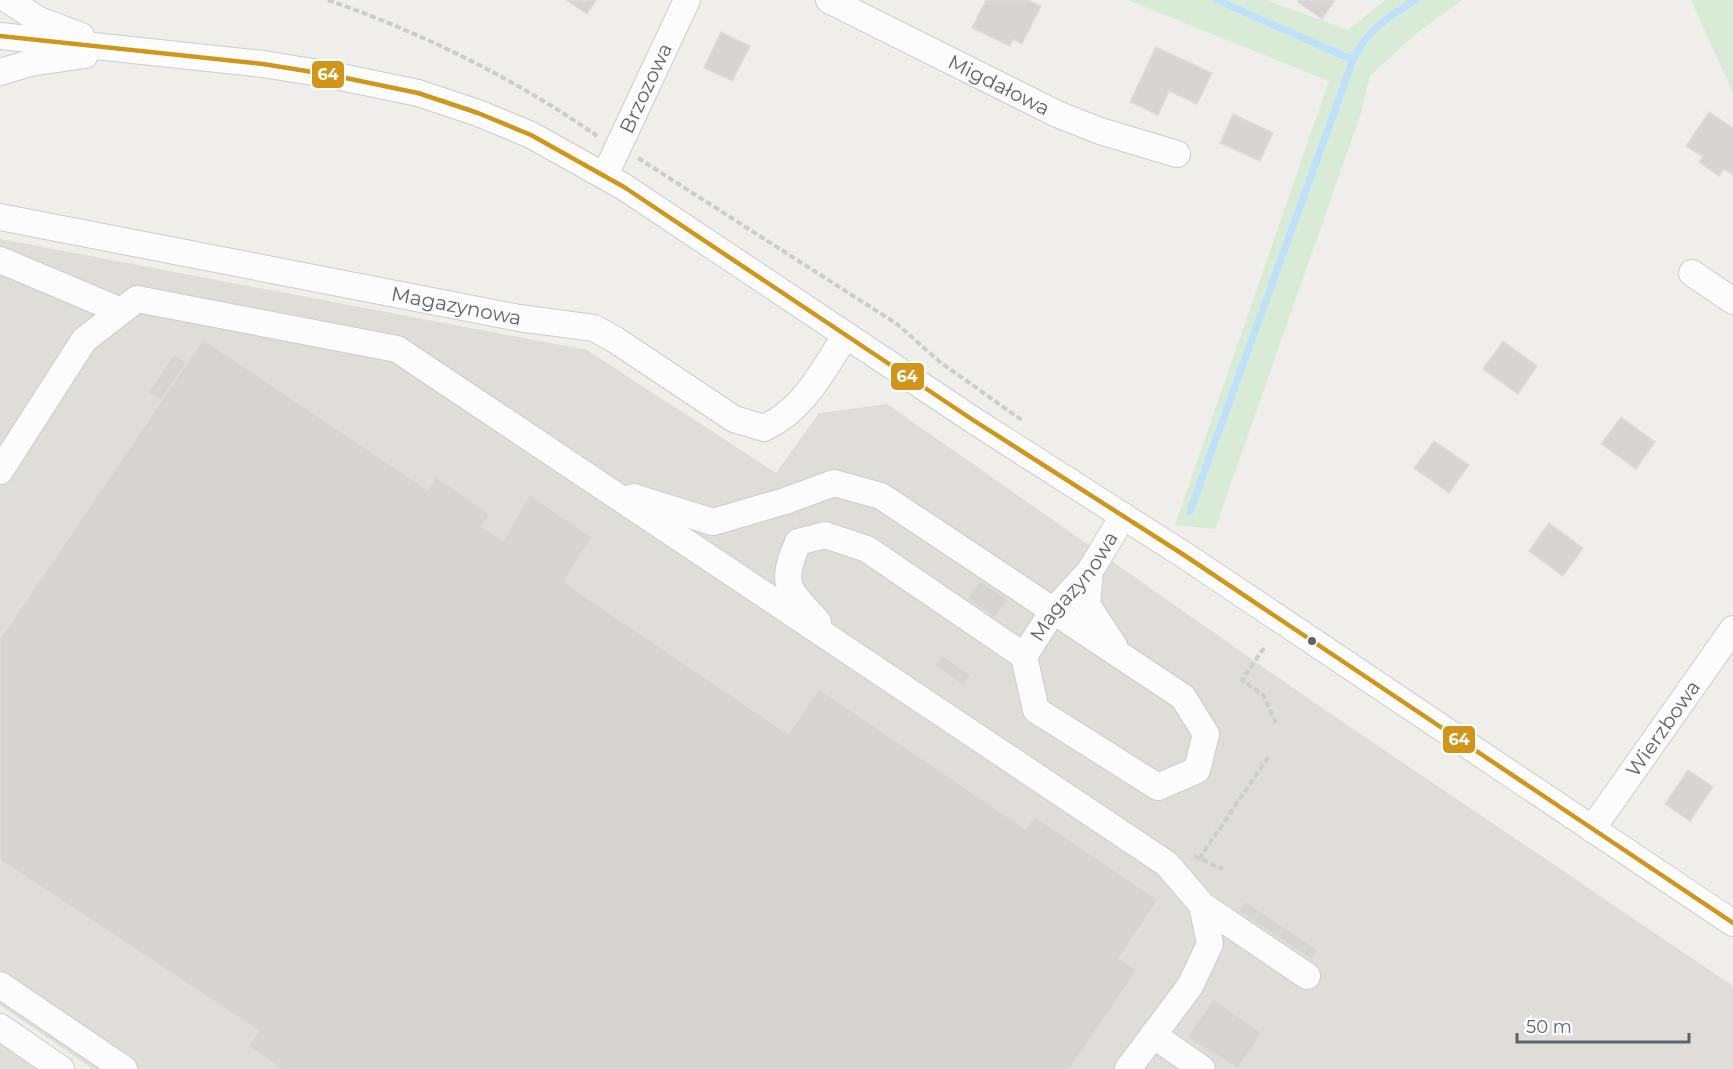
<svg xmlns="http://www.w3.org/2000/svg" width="1733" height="1069" font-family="Montserrat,sans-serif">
<rect width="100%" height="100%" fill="#efeeea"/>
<path fill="#dfddda" d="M0 239 587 350 776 473 819 413 887 404 1306 697 1733 986V1069H93L0 1005Z
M0 1044 36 1069H0Z"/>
<path fill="#d8ebd6" d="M1128 0H1266L1348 30 1386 0H1462L1413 36 1370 76 1360 116 1215 529 1175 525 1329 81Z
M1691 0H1733V93Z"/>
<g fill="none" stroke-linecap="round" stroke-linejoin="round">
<path stroke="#bfe0f9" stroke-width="7" d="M1217 0 1353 60
M1190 511 1353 60C1367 29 1388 18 1415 0"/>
</g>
<path fill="#d6d5d3" stroke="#deddd9" stroke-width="1.5" d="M566 0H596L587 14Z
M986 0H1028L1041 6 1022 44 1013 39 1010 46 972 28Z
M1299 0H1335L1322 19 1298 2Z
M721 32 750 46 732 81 704 68Z
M1156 47 1212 73 1197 104 1169 91 1158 115 1130 102Z
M1709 112 1733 128V175L1724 169 1719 176 1699 162 1703 157 1686 146Z
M1233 114 1273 133 1260 161 1220 143Z
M203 339 428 490 436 477 490 514 482 527 503 540 530 495 592 537 564 582 788 734 819 689 1026 829 1034 816 1158 900 1119 958 1137 970 1070 1069H282L248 1046 259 1031 0 860V639Z
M1503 341 1537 366 1518 394 1483 369Z
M174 354 187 362 161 401 148 392Z
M1621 417 1655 442 1636 469 1601 444Z
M1434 441 1469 465 1449 493 1414 468Z
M1549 523 1583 548 1563 576 1529 551Z
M980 580 1008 599 995 618 967 599Z
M942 655 971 675 964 686 935 666Z
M1688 770 1713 787 1690 821 1665 804Z
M1245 901 1318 950 1312 960 1238 911Z
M1213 999 1262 1033 1238 1069 1187 1037Z"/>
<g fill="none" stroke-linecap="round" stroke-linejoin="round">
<defs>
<g id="minor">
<path d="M8 0 39 20 81 36"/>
<path id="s1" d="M829 0 1057 114 1100 131 1177 154"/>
<path d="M0 36 263 64 331 75 418 93 478 113 531 135 624 187 973 420 1184 555 1733 923"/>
<path d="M0 72 30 63 85 55"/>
<path id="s2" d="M605 175 687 0"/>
<path id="s3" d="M0 217 519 318 594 328 614 339 734 419 764 428C804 410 823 370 846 335"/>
<path d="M0 260 121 311"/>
<path d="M1692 273 1733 301"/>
<path d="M0 471 84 340 137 299 397 349 1167 864 1202 905 1307 976"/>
<path d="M633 497 713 522 785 501 834 483 881 496 1183 697 1206 734 1197 770 1158 787 1036 710 1024 656 867 549 825 535 798 542C779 587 788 588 818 622"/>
<path d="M1090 571 1087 605 1114 646"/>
<path id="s4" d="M1024 656 1053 611 1090 571 1123 516"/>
<path id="s5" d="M1592 829 1733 629"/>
<path d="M0 985 124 1069"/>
<path d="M0 1027 61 1069"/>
<path d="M1153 1035 1202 1069"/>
<path d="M1128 1069 1190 986 1210 944 1202 905"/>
</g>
</defs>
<use href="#minor" stroke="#cbcccc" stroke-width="28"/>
<path stroke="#cacfcc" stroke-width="4" stroke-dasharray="6 3" stroke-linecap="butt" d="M328 0C422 33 516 79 597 136
M638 158 897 324 940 362 1023 421
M1264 648 1242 680 1263 695 1276 723
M1194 856 1223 869
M1199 859 1269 756"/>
<use href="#minor" stroke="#fdfcfc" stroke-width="26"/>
<defs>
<path id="bus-1" d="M0 36 263 64 331 75 418 93 478 113 531 135 624 187 973 420 1184 555 1733 923"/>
</defs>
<use href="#bus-1" stroke="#fff" stroke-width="9"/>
<use href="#bus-1" stroke="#d1951a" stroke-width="4.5"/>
</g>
<circle fill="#5f6368" stroke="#fff" stroke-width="2" cx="1312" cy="641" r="5"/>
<g text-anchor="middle" stroke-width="5" stroke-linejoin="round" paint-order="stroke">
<g font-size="20" fill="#5f6368" stroke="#fff">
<text dy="7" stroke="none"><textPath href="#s1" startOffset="190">Migdałowa</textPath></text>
<text dy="7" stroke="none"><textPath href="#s2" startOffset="96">Brzozowa</textPath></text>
<text dy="7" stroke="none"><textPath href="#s3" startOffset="465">Magazynowa</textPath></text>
<text dy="7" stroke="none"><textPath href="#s4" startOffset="86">Magazynowa</textPath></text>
<text dy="7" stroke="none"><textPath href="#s5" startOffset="123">Wierzbowa</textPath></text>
</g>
</g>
<g stroke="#fff" stroke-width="2">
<rect x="311" y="60" width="34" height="29" rx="6" fill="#d1951a"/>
<rect x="890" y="362" width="35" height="29" rx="6" fill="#d1951a"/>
<rect x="1442" y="725" width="34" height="29" rx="6" fill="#d1951a"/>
</g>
<g font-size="16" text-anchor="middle" font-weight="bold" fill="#fff">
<text x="328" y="80">64</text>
<text x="907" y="382">64</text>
<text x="1459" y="745">64</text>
</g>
<path d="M1517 1033v9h172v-9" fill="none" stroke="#5f6368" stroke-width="3"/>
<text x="1526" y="1033" font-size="18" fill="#5f6368" stroke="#ffffff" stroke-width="4.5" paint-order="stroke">50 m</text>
</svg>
